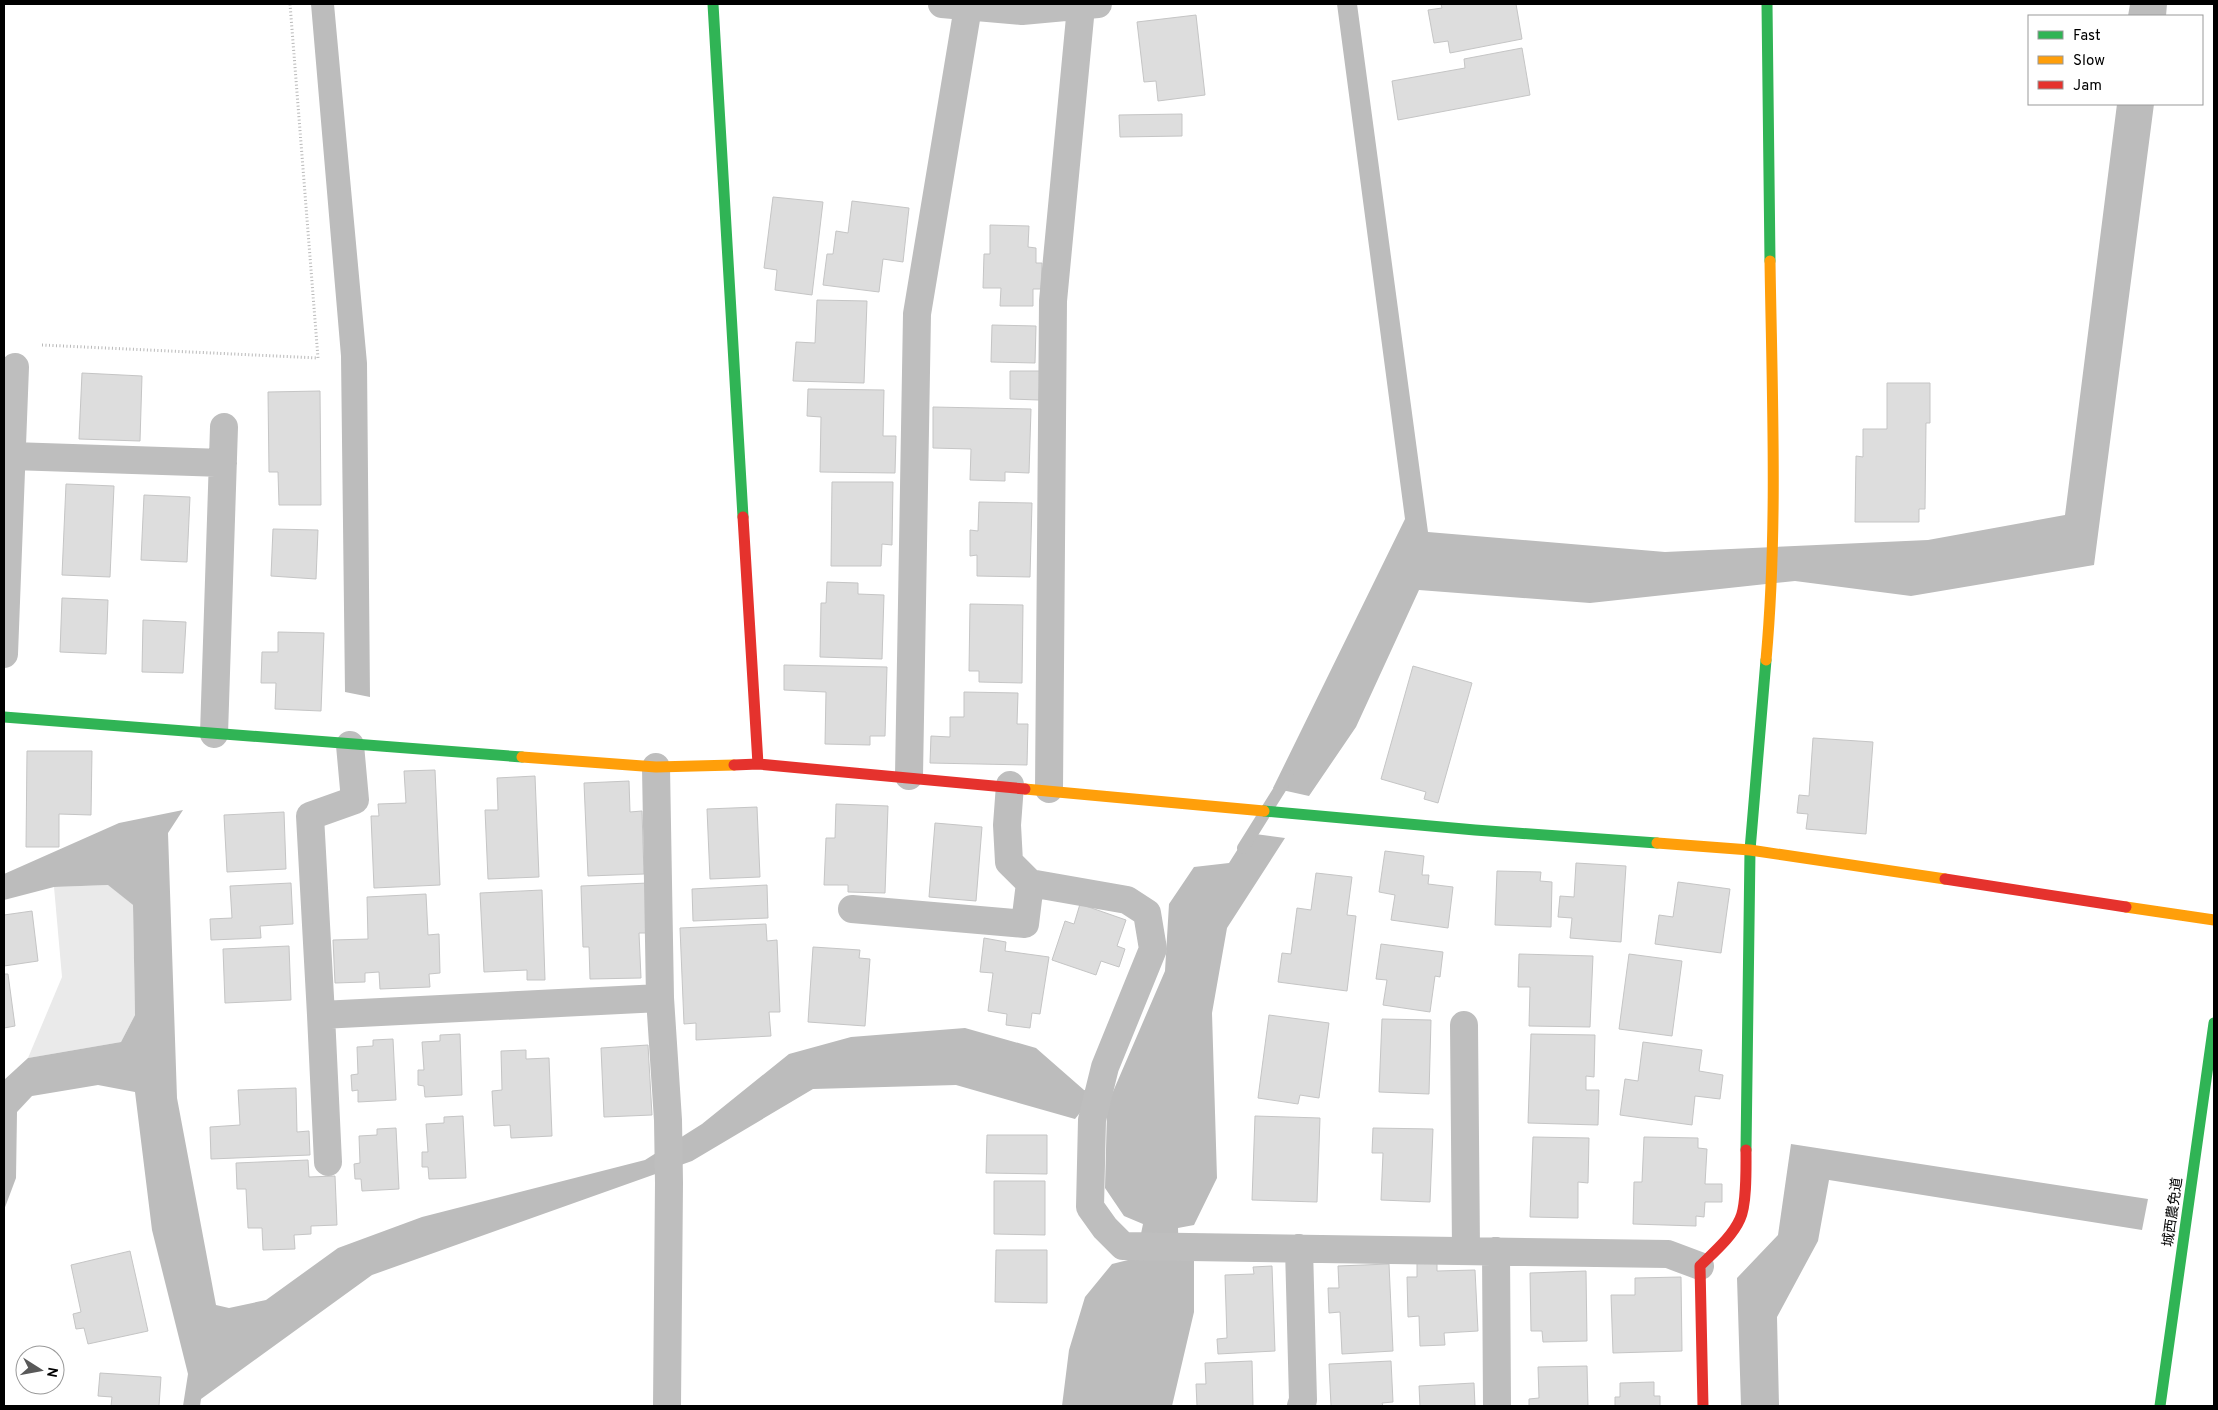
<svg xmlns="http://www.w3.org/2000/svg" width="2218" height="1410" font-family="Overpass,'Noto Sans JP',sans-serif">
<rect width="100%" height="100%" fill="#fff"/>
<path fill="#eaeaea" d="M109 885 133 905 135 1015 121 1042 28 1058 62 977 54 887Z"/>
<path fill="#bcbcbc" d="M311 4H334L367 363 370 697 345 692 341 356Z
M1337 4H1357L1428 532 1665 552 1928 540 2065 515 2117 104H2154L2094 565 1911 596 1795 581 1590 603 1419 590 1356 727 1309 796 1273 788 1405 519Z
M2130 4H2167L2166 16H2128Z
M183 810 168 833 177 1098 216 1305 229 1308 266 1300 338 1248 422 1217 645 1160 702 1124 789 1054 851 1037 965 1028 1036 1048 1084 1090 1112 1094 1165 971 1169 904 1194 867 1229 863 1248 833 1285 838 1227 928 1212 1013 1217 1178 1194 1225 1178 1228 1179 1257 1194 1261V1312L1172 1406H1062L1069 1350 1085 1297 1112 1264 1136 1258 1143 1224 1124 1216 1105 1188 1107 1111 1083 1109 1075 1119 956 1085 813 1089 692 1161 372 1275 201 1399 200 1406H183L188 1374 152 1230 135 1092 98 1085 32 1096 17 1112 16 1178 4 1210V1080L28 1058 121 1042 135 1015 133 905 108 885 54 887 4 900V874L119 823Z
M1791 1144 2148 1199 2142 1230 1829 1180 1818 1241 1777 1317 1779 1406H1741L1737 1278 1778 1235Z"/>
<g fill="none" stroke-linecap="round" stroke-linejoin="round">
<path stroke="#bcbcbc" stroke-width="12" d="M1243 848 1288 776"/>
</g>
<path fill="#ddd" stroke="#c5c5c5" d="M1441 4H1516L1522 39 1450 53 1448 41 1434 43 1428 10 1442 8Z
M1196 15 1205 95 1158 101 1156 81 1144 82 1137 22Z
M1522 48 1530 95 1398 120 1392 81 1465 68 1464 59Z
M1182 114V136L1120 137 1119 115Z
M773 197 823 202 812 295 775 290 777 270 764 268Z
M852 201 909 208 903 262 883 259 879 292 823 285 827 254H833L836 231 848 233Z
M990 225 1029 226 1028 247 1036 248V263H1042L1041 289H1033V306H1000L1001 288H983L984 254H990Z
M817 300 867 301 864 383 793 381 796 342 815 343Z
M992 325 1036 326 1035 363 991 362Z
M1010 371H1040L1039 400 1010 399Z
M82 373 142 376 140 441 79 439Z
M1887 383H1930V423H1926L1925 509H1919V522H1855L1856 456 1863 457V429H1887Z
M808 389 884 390 883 436H896L895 473 820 472 821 417 807 416Z
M320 391 321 505H279L278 472H269L268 392Z
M933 407 1031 409 1029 473 1005 472V481L970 480 971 449 933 448Z
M832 482H893L892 545 882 544 881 566H831Z
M66 484 114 486 110 577 62 575Z
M144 495 190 497 187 562 141 560Z
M979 502 1032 503 1030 577 977 576V555L970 556V530L978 531Z
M273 529 318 530 316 579 271 576Z
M827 582 858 583V594L884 595 882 659 820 657 821 603H826Z
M62 598 108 600 106 654 60 652Z
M970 604 1023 605 1022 683 979 682V671H969Z
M143 620 186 622 183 673 142 672Z
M278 632 324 633 321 711 275 709 276 683H261L262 652H278Z
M784 665 887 667 885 736H870V745L825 744 826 692 784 690Z
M1413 666 1472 683 1438 803 1424 799 1426 792 1381 779Z
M964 692 1018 693 1017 724H1028L1027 765 930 763 931 736 950 737V717H964Z
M1813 738 1873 742 1866 834 1806 829 1808 814 1797 813 1799 795 1809 796Z
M27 751H92L91 815 59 814V847H26Z
M435 770 440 885 374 888 371 816H379L378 804 406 803 404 771Z
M535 776 539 877 488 879 485 810H498L497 778Z
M629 781 630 812 642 811 644 874 588 876 584 783Z
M836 804 888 806 885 893 848 892V885H824L826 838H835Z
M757 807 760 877 710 879 707 809Z
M284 812 286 869 227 872 224 815Z
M935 823 982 827 976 901 929 897Z
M1385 851 1424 856 1422 875H1429L1428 884 1453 887 1448 928 1391 920 1395 895 1379 892Z
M1576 863 1626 866 1621 942 1570 938 1572 918 1558 917 1560 896 1574 897Z
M1497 871 1541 872 1540 881 1552 882 1551 927 1495 925Z
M1316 873 1352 877 1347 915 1356 916 1347 991 1278 982 1282 953 1291 954 1297 908 1311 910Z
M1678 882 1730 889 1721 953 1655 944 1659 915 1673 917Z
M291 883 293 924 260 926 261 938 211 940 210 919 232 918 230 886Z
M648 883 650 933H639L641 978 590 979 589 947H583L581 886Z
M767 885 768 918 693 921 692 889Z
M542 890 545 980H527V970L484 972 480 893Z
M426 894 428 935 439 934 440 973 429 974 430 987 380 989 379 972 365 973V982L335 983 333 940 368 939 367 897Z
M1080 904 1126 920 1117 946 1125 949 1119 967 1101 961 1096 975 1052 960 1065 921 1074 924Z
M32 911 38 961 4 966V915Z
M766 924 767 941 777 940 780 1012H769L771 1036 696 1040V1023L684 1024 680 928Z
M984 938 1006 942 1005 951 1049 957 1040 1014 1032 1013 1030 1028 1006 1025 1007 1014 988 1011 993 973 980 972Z
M1381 944 1443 952 1440 977 1435 976 1430 1012 1383 1005 1387 980 1376 979Z
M289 946 291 1000 225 1003 223 949Z
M813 947 860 950 859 958 870 959 865 1026 808 1022Z
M1519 954 1593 956 1590 1027 1529 1026 1530 987H1518Z
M1629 954 1682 961 1672 1036 1619 1029Z
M4 974H8L15 1026 4 1028Z
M1269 1015 1329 1023 1319 1098 1300 1095 1298 1104 1258 1098Z
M1382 1019 1431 1020 1429 1094 1379 1092Z
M460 1034 462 1095 425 1097 424 1086 418 1085V1070H424L422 1042 440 1041V1035Z
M1531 1034 1595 1035 1594 1077 1586 1076V1090H1599L1598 1125 1528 1123Z
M393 1039 396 1100 358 1102V1090L352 1091 351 1075 358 1074 357 1047 373 1046V1040Z
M1643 1042 1702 1050 1699 1071 1723 1075 1720 1099 1695 1096 1692 1125 1620 1115 1625 1079 1638 1081Z
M648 1045 652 1115 604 1117 601 1048Z
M526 1050V1059L549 1058 552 1136 511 1138 510 1125 494 1126 492 1091 502 1090 501 1051Z
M296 1088 297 1132 309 1131 310 1155 211 1159 210 1127 240 1125 238 1090Z
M463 1116 466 1178 429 1179 428 1167H422V1152H428L426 1124 444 1123V1117Z
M1255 1116 1320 1118 1317 1202 1252 1200Z
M396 1128 399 1189 362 1191 361 1179H355L354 1164 360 1163 359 1136 377 1135V1129Z
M1373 1128 1433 1129 1430 1202 1381 1200 1383 1153H1372Z
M987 1135H1047V1174L986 1173Z
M1533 1137 1589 1138 1588 1183 1578 1182V1218L1530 1217Z
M1644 1137 1698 1138V1148L1707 1149 1705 1184H1722V1202H1705L1704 1217 1696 1216V1226L1633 1224 1634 1182H1642Z
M308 1160 309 1177 335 1176 337 1225 311 1226V1234L294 1235 295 1249 263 1250 262 1228H248L246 1189H237L236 1163Z
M994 1181H1045V1235L994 1234Z
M996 1250H1047V1303L995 1302Z
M130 1251 148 1331 88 1344 84 1328 76 1329 73 1314 81 1312 71 1265Z
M1437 1261V1271L1475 1270 1478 1331 1444 1333 1445 1345 1420 1346 1419 1316 1408 1317 1407 1277H1417V1262Z
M1389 1264 1393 1351 1342 1354 1340 1312 1329 1313 1328 1288H1339L1338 1266Z
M1272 1266 1275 1351 1218 1354 1217 1339 1227 1338 1225 1275 1254 1274 1253 1267Z
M1586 1271 1587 1341 1543 1342 1542 1331H1531L1530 1273Z
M1681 1277 1682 1351 1613 1353 1611 1295H1635V1278Z
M1252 1361 1253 1406H1197L1196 1384H1206L1205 1363Z
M1391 1361 1393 1402 1382 1403 1383 1406H1331L1329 1364Z
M1587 1366 1588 1406H1529V1399L1539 1398 1538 1367Z
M100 1373 161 1377 159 1406H111L112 1397 98 1396Z
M1654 1382V1396H1660V1406H1615V1397H1620V1383Z
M1474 1383 1475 1406H1420L1419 1386Z"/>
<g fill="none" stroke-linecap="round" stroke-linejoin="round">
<path stroke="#b8b8b8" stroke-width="3" stroke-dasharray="1 2.5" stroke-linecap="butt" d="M42 345 318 358 290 4"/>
<path stroke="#bebebe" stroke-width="28" d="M942 4 1022 11 1098 4
M12 456 223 463
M4 654 15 367
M214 734 224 427
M350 745 355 800 310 816 321 1015 660 998
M656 767 660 998 668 1120 669 1183 667 1406
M909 776 917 314 968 7
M1010 785 1007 825 1009 862 1030 883 1127 900 1147 913 1153 949 1105 1067 1092 1120 1090 1207 1105 1228 1123 1246 1668 1254 1700 1266
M1049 789 1053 301 1081 7
M852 909 1025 924 1030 883
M321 1015 328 1162
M1464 1025 1466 1250
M1299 1248 1303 1400 1301 1406
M1496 1251 1497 1406"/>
<path stroke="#30b455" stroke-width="11" d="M713 4 743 517
M1767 4 1770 261
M4 717 522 757
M1264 811 1475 830 1657 843
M1746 1150 1750 850 1766 660
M2160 1406 2214 1023"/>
<path stroke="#ff9f0a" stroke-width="11" d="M1766 660C1778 528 1772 394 1770 261
M522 757 656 767 734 765
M1025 789 1264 811
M1657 843 1750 850 1945 879
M2126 907 2214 920"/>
<path stroke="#e5322d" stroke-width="11" d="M758 764 1025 789
M734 765 758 764 743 517
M1945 879 2126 907
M1703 1406 1700 1266C1714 1252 1732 1237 1740 1219 1747 1205 1746 1166 1746 1150"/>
</g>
<g text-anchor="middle" stroke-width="4" stroke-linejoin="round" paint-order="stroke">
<g font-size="14" fill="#000" stroke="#fff">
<text transform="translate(2172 1212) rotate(-82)" y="5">城西農免道</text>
</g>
</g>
<rect width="2218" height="1410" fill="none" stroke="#000000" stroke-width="10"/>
<rect x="2028" y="15" width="175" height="90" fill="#ffffff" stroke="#999999"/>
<rect x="2038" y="31" width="25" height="8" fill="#30b455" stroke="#999999"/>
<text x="2073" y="40" font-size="15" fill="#000000">Fast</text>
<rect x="2038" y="56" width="25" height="8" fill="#ff9f0a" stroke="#999999"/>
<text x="2073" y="65" font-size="15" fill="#000000">Slow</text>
<rect x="2038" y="81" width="25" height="8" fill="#e5322d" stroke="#999999"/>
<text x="2073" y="90" font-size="15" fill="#000000">Jam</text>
<g transform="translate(40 1370) rotate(101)"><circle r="24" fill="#ffffff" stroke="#999999"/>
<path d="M0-4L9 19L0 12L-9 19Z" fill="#595959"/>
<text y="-8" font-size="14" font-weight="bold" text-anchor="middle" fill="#000000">N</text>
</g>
</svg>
